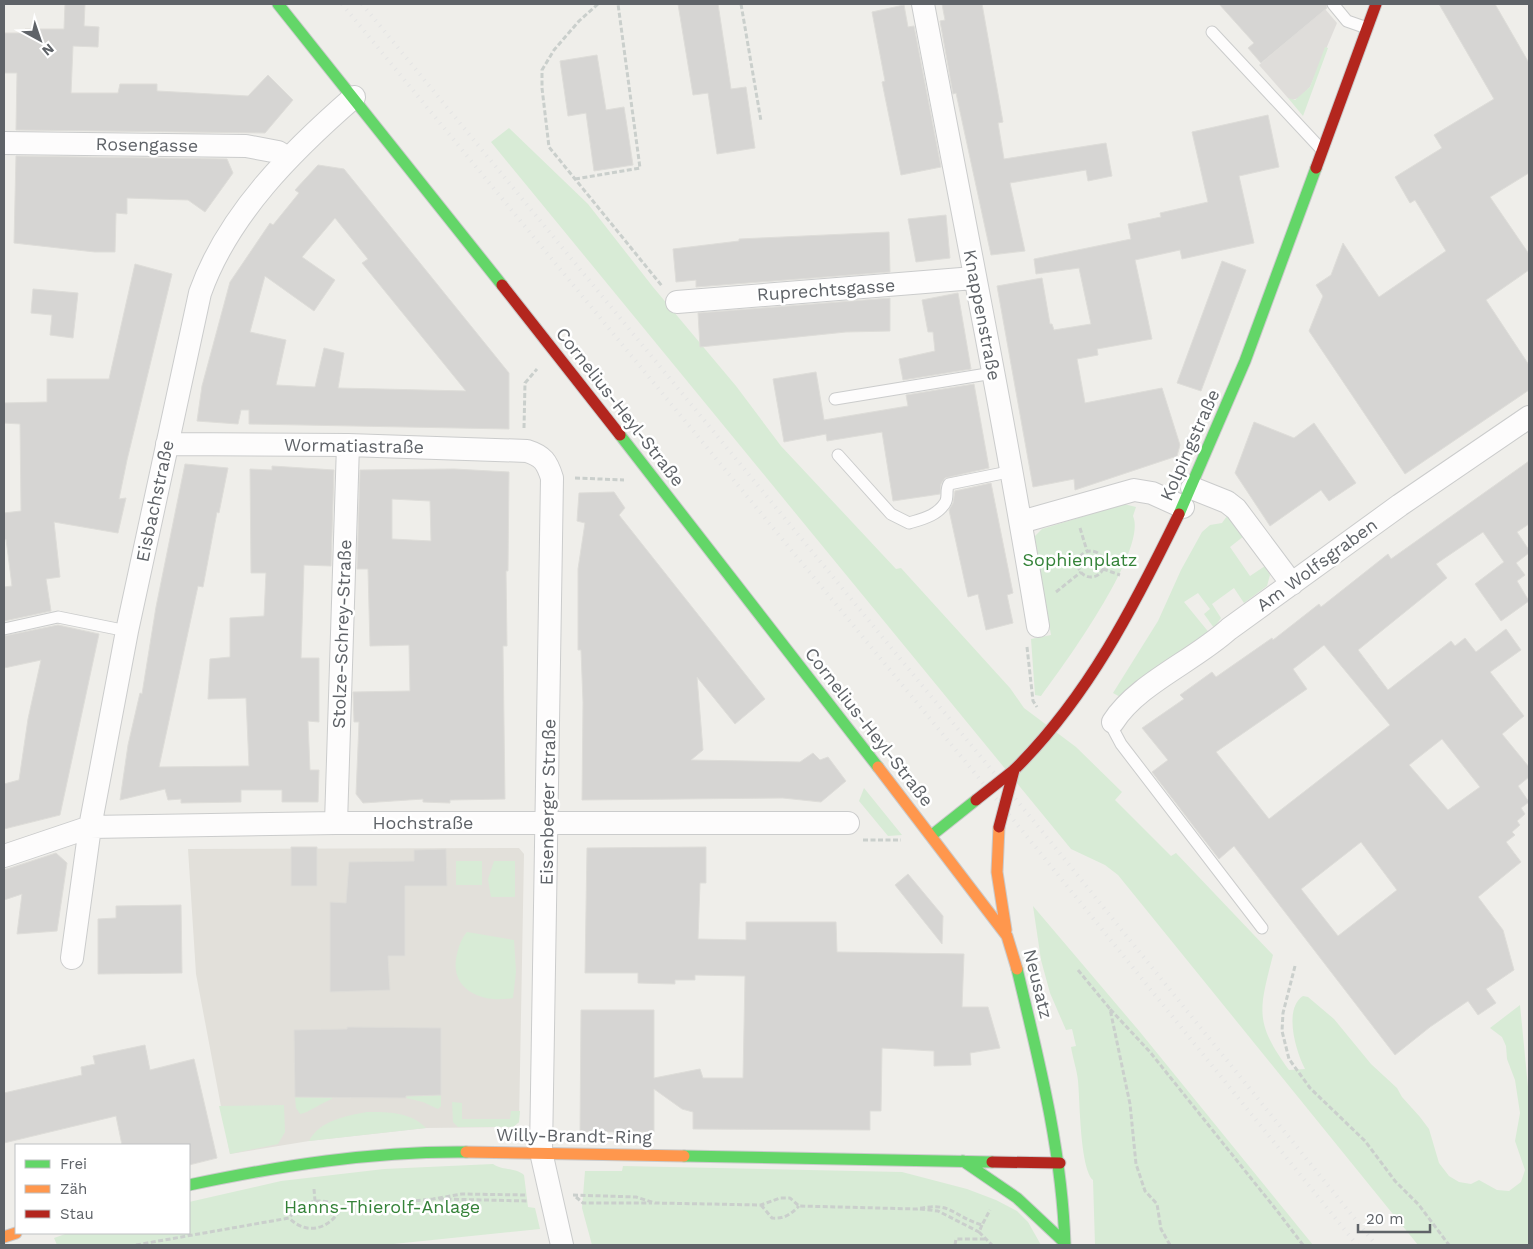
<svg xmlns="http://www.w3.org/2000/svg" width="1533" height="1249" font-family="'Work Sans',sans-serif">
<rect width="100%" height="100%" fill="#efeeea"/>
<path fill="#dfddda" d="M1325 9 1337 23 1310 87 1299 98 1292 100 1288 98 1259 65Z"/>
<path fill="#e2e0da" d="M519 848 524 854 519 1122 513 1127 426 1128 309 1141 230 1154 196 974 188 849Z"/>
<path fill="#d8ebd6" d="M1325 47 1328 48 1303 116 1288 98 1295 100 1310 87Z
M509 128 588 204 653 287 736 386 781 446 896 569 901 568 1010 688 1024 708 1076 747 1122 792 1115 800 1171 856 1176 853 1273 955C1259 1010 1254 1022 1289 1070L1305 1069C1296 1052 1283 1009 1303 996L1308 997 1334 1019 1371 1064 1397 1088 1402 1097 1420 1117 1429 1129 1439 1163 1449 1176 1459 1182 1471 1184 1479 1180 1497 1190 1509 1191 1521 1182 1525 1170 1515 1141 1520 1113 1515 1080 1507 1059 1506 1046 1502 1037 1490 1028 1520 1005 1529 1097V1245H1418L1118 875 1105 865 1071 849 491 142Z
M1124 504 1136 507 1133 516C1148 550 1063 666 1041 696L1035 695 1031 639 1051 635 1034 537 1042 529Z
M1227 516 1244 536 1230 547 1250 576 1265 566 1270 575 1267 586 1244 603 1234 588 1212 604 1221 618 1214 628 1204 614 1210 609 1198 593 1184 602 1211 635 1122 698 1113 693 1158 621 1181 570 1202 532 1210 525 1222 523Z
M864 788 902 835 888 836 859 801Z
M456 861H482V885H456Z
M494 861H515V897H491L488 879Z
M1033 906 1140 1032 1313 1245H1095L1093 1180C1080 1168 1080 1101 1078 1081 1077 1070 1073 1059 1071 1047L1076 1046 1072 1029 1066 1030 1050 993 1041 960Z
M467 932 514 940 516 972 513 998C483 1004 448 990 457 954 459 946 461 939 467 932Z
M441 1095V1106L438 1109 423 1102 406 1098V1096Z
M332 1096V1099C323 1102 308 1113 300 1114L296 1108 295 1097Z
M452 1102 462 1103V1119H510L511 1111H520L519 1122 513 1127H458L453 1122Z
M284 1105 285 1132 278 1144 230 1154 219 1106Z
M367 1112C388 1112 411 1112 426 1128L309 1141C320 1120 346 1116 367 1112Z
M493 1164C503 1171 515 1167 524 1175L528 1207 535 1208 540 1229 384 1245H57L54 1238 68 1233H189V1202L281 1181 384 1169Z
M623 1166 902 1172 967 1189 996 1200 1017 1211 1028 1222 1041 1245H592L582 1208 585 1171H622Z"/>
<path fill="#d6d5d3" stroke="#deddd9" fill-rule="evenodd" d="M65 4H85L84 26 99 27 98 47 73 46 71 93H118L120 84H157V91L248 96 268 75 293 100 265 133 16 130 17 73H4V33H25V29H64Z
M678 4H718L731 89 746 87 755 148 717 154 708 93 693 95Z
M942 4H982L1003 122 998 123 1004 159 1106 143 1112 176 1088 181 1086 170 1010 183 1025 251 991 255 956 93 953 94 940 21 945 20Z
M1219 4H1326L1327 8 1261 63 1248 48 1254 43Z
M1439 4H1495L1529 63V173L1490 197 1529 254V270L1486 300 1529 365V390L1405 474 1309 331 1323 296 1316 285 1331 275 1343 243 1379 297 1446 251 1415 200 1410 203 1395 177 1442 148 1434 135 1494 99Z
M904 5 908 27 914 26 941 167 901 175 882 82 885 81 872 12Z
M597 55 606 110 624 107 633 165 594 171 586 113 568 116 560 61Z
M1268 115 1279 167 1239 176 1254 243 1182 259 1180 250 1135 260 1152 339 1097 349 1098 355 1077 359 1085 403 1162 388 1180 445 1177 456 1075 490 1074 479 1033 487 997 286 1042 278 1050 324H1052L1054 330 1091 324 1079 268 1036 274 1034 259 1131 239 1128 224 1161 217 1160 213 1208 202 1192 132Z
M16 156 227 159 233 173 205 212 188 200 127 198V214L116 213 115 252H95L14 243Z
M318 165 344 169 509 373V429L249 424V410H241L238 424 197 421 202 386 230 282 270 223 273 225 299 193 295 190ZM335 218 368 259 362 263 466 391 338 388 344 353 324 348 315 387 276 385 286 340 250 332 265 276 314 311 335 280 302 257Z
M946 215 950 258 916 262 908 219Z
M889 232 890 272 696 287V280L676 282 673 249 739 241V239Z
M1222 261 1246 270 1201 391 1177 383Z
M135 264 172 274 127 460 119 499 126 498 118 533 54 522 60 577 46 579 51 611 4 621V587L12 586 6 539 4 540V513L21 511 20 424 4 423V403L47 402V379H109Z
M33 289 78 293 73 338 50 335 52 315 31 313Z
M958 293 971 369 903 380 899 359 935 351 933 332H928L922 300Z
M890 298V331L846 332 700 347 698 313Z
M816 372 824 420 908 406 906 395 974 384 989 468 945 478 941 484 940 494 893 501 882 432 827 441 826 434 784 442 773 379Z
M1254 422 1294 438 1314 423 1356 483 1329 501 1321 490 1270 526 1235 473Z
M1529 461V524L1517 532 1529 550V553L1516 563 1525 575 1517 581 1529 601 1501 621 1475 584 1504 562 1483 532 1436 564 1447 578 1358 650 1388 690 1451 641 1455 646 1465 638 1476 652 1506 629 1521 650 1490 672 1524 716 1502 734 1529 767V777L1518 786 1529 802 1521 808 1525 814 1517 821 1520 825 1512 832 1515 835 1506 842 1521 862 1478 897 1503 930 1514 970 1486 989 1496 1003 1478 1015 1468 1001 1430 1027 1395 1055 1234 846 1219 859 1195 828 1152 772 1168 760 1142 728 1184 699 1180 695 1212 672 1216 677 1272 638 1273 640 1319 604 1321 607 1388 554 1391 559ZM1324 645 1390 725 1269 819 1216 752 1307 689 1293 669ZM1442 739 1480 787 1448 810 1409 765ZM1361 842 1397 890 1338 936 1301 889Z
M185 464 228 468 219 513 217 512 203 587 198 586 159 767 249 766 246 698 208 699 210 659 230 657V618L264 616 266 573H251L250 469 272 470V466L334 470 331 566 304 565 301 658H319V722L308 721 310 770H319L318 802H282V790H241V802L181 803V799L168 800 165 789 120 800 128 745 140 693 142 694 156 607Z
M454 469 509 472 508 571H506L507 646H503L505 799 450 800V803L423 802V799L363 803 356 794 359 722H354L353 692 410 691 409 645 370 646 368 569H357L360 470ZM392 499 430 501 431 541 392 539Z
M991 483 1013 593 1007 595 1013 623 986 630 978 594 968 597 949 510 953 503 955 491Z
M614 492 625 508 619 515 765 699 735 724 697 677 703 750 691 760 800 762 813 753 820 760 828 757 846 781 821 802 783 798 582 800 583 702 581 650H578V569L585 523 577 521 579 493Z
M58 625 99 634 60 815 4 829V784L19 780 28 719 41 660 4 668V636Z
M291 847H317V886H291Z
M706 847V883H700L698 939 746 940V922H836L837 952 964 954 962 1007H988L1000 1048 970 1053 971 1065 934 1066V1051L882 1048 881 1111H870V1130L693 1129V1112L682 1109 654 1089V1132H580L581 1010H654V1078L700 1069 703 1078H743L745 976 695 975V980H675V984L638 983V973H585L587 848Z
M446 849 447 886H405V956H388L390 990 330 992V902L346 903 349 862 414 861V850Z
M56 853 67 863 57 931 17 934 22 894 4 900V870Z
M908 874 943 916 942 944 895 885Z
M181 905 182 973 98 974V919L116 918V906Z
M347 1027 441 1028V1095L406 1096V1098L295 1097 294 1030 347 1029Z
M145 1045 150 1070 194 1059 217 1158 189 1165V1145H122L116 1116 4 1143V1093L82 1075 81 1067 95 1064 93 1056Z"/>
<g fill="none" stroke-linecap="round" stroke-linejoin="round">
<defs>
<path id="lane" d="M1333 4 1347 21 1367 28
M1212 32 1322 150
M835 399 993 373
M838 455 891 514 909 523C922 519 937 516 945 503 949 497 945 490 949 484L1013 471
M4 629 58 617 127 631
M1113 722V729L1121 744 1262 928"/>
<path id="street" d="M923 4C962 211 1004 418 1038 626
M4 143 246 146 278 152 288 158
M677 302 974 278
M167 444 348 445 527 451C543 456 547 462 552 478L541 1152 562 1245
M1192 488 1227 502 1236 509 1292 584
M1021 522 1134 490 1152 493 1183 507
M1113 722C1137 684 1194 661 1229 629L1400 505 1529 417
M336 823 348 445
M4 856 90 827 336 823H848
M72 958 90 827 127 631 200 293C228 214 292 151 354 97"/>
<path id="fast" d="M278 4 502 285
M620 435 878 767
M1179 514 1245 361 1316 168
M932 835 976 800
M1017 969C1039 1061 1062 1150 1065 1245
M684 1156 992 1162
M963 1161 1017 1198 1065 1243
M189 1185C279 1166 373 1151 466 1152"/>
<path id="slow" d="M878 767 1007 936 1017 969
M999 827 997 872 1006 930
M466 1152 684 1156
M4 1237 16 1233"/>
<path id="jam" d="M1316 168 1376 4
M502 285 620 435
M1014 770C1088 697 1134 606 1179 514
M992 1162 1060 1163"/>
</defs>
<use href="#lane" stroke="#cbcccc" stroke-width="13"/>
<use href="#street" stroke="#cbcccc" stroke-width="24"/>
<use href="#fast" stroke="#cacacb" stroke-width="13"/>
<use href="#slow" stroke="#cacacb" stroke-width="13"/>
<use href="#jam" stroke="#cacacb" stroke-width="13"/>
<path stroke="#cacfcc" stroke-width="3" stroke-dasharray="5 2.5" stroke-linecap="butt" d="M598 4 579 21 554 50 542 70V88L549 147 662 286
M741 4 761 121
M575 179 640 168 618 4
M524 428 525 383 537 369
M575 478 624 480
M1080 528 1087 551
M1078 564a13 13 0 1 1 26 0a13 13 0 1 1-26 0Z
M1103 569 1120 575
M1056 592 1081 572
M1027 647 1033 701 1037 707
M863 840H901
M1295 966 1283 1013 1282 1031 1289 1059 1310 1088 1365 1141 1395 1181 1419 1205 1449 1245
M1078 970 1110 1009
M314 1189 315 1201
M573 1195 636 1197 655 1203 761 1205 780 1198H790L799 1206 917 1209C952 1201 952 1216 982 1225L990 1210
M576 1197 583 1203H652
M439 1199 528 1201
M761 1205 772 1218C784 1219 790 1215 799 1206
M341 1208 433 1199 462 1194 527 1195
M920 1209 938 1211 979 1232
M982 1225 979 1232 992 1245
M136 1245 289 1218C302 1201 322 1195 341 1208 330 1229 307 1236 289 1218
M955 1245 956 1239H987
M1170 1245 1161 1229 1157 1204 1145 1191 1136 1164 1130 1104 1110 1009 1150 1052 1278 1212 1303 1245"/>
<use href="#lane" stroke="#fdfcfc" stroke-width="11"/>
<use href="#street" stroke="#fdfcfc" stroke-width="22"/>
<use href="#fast" stroke="#63d668" stroke-width="11"/>
<use href="#slow" stroke="#ff974d" stroke-width="11"/>
<use href="#jam" stroke="#b3261e" stroke-width="11"/>
<path stroke="#e4e4e4" stroke-width="4" stroke-dasharray="1 6" stroke-linecap="butt" d="M342 4 1029 839 1357 1245
M362 4 1041 830 1376 1245"/>
<defs>
<path id="jam-bridge" d="M976 800 1014 770
M999 827 1014 770"/>
</defs>
<use href="#jam-bridge" stroke="#cacacb" stroke-width="13" stroke-linecap="butt"/>
<use href="#jam-bridge" stroke="#b3261e" stroke-width="11"/>
</g>
<g text-anchor="middle" stroke-width="5" stroke-linejoin="round" paint-order="stroke">
<g font-size="18" fill="#5f6368" stroke="#fff">
<text transform="translate(147 145) rotate(1)" y="6">Rosengasse</text>
<text transform="translate(826 290) rotate(-4)" y="6">Ruprechtsgasse</text>
<text transform="translate(982 315) rotate(79)" y="6">Knappenstraße</text>
<text transform="translate(620 407) rotate(52)" y="6">Cornelius-Heyl-Straße</text>
<text transform="translate(1190 445) rotate(-66)" y="6">Kolpingstraße</text>
<text transform="translate(354 446) rotate(1)" y="6">Wormatiastraße</text>
<text transform="translate(155 501) rotate(-78)" y="6">Eisbachstraße</text>
<text transform="translate(1317 565) rotate(-36)" y="6">Am Wolfsgraben</text>
<text transform="translate(342 634) rotate(-88)" y="6">Stolze-Schrey-Straße</text>
<text transform="translate(869 727) rotate(52)" y="6">Cornelius-Heyl-Straße</text>
<text transform="translate(548 802) rotate(-89)" y="6">Eisenberger Straße</text>
<text x="423" y="829">Hochstraße</text>
<text transform="translate(1038 984) rotate(76)" y="6">Neusatz</text>
<text transform="translate(574 1136) rotate(1)" y="6">Willy-Brandt-Ring</text>
</g>
<g font-size="18" fill="#348238" stroke="#fff">
<text x="1080" y="566">Sophienplatz</text>
<text x="382" y="1213">Hanns-Thierolf-Anlage</text>
</g>
</g>
<rect width="1533" height="1249" fill="none" stroke="#5f6368" stroke-width="10"/>
<rect x="15" y="1144" width="175" height="90" fill="#ffffff" stroke="#bfc1c3"/>
<rect x="25" y="1160" width="25" height="8" fill="#63d668" stroke="#bfc1c3"/>
<text x="60" y="1169" font-size="15" fill="#5f6368">Frei</text>
<rect x="25" y="1185" width="25" height="8" fill="#ff974d" stroke="#bfc1c3"/>
<text x="60" y="1194" font-size="15" fill="#5f6368">Zäh</text>
<rect x="25" y="1210" width="25" height="8" fill="#b3261e" stroke="#bfc1c3"/>
<text x="60" y="1219" font-size="15" fill="#5f6368">Stau</text>
<g transform="translate(40 40) rotate(140)" stroke="#ffffff" stroke-width="4" paint-order="stroke">
<path d="M0-4L9 19L0 12L-9 19Z" fill="#5f6368"/>
<text y="-8" font-size="14" font-weight="bold" text-anchor="middle" fill="#5f6368">N</text>
</g>
<path d="M1358 1224v8h72v-8" fill="none" stroke="#5f6368" stroke-width="2.5"/>
<text x="1366" y="1224" font-size="15" fill="#5f6368" stroke="#ffffff" stroke-width="4" paint-order="stroke">20 m</text>
</svg>
